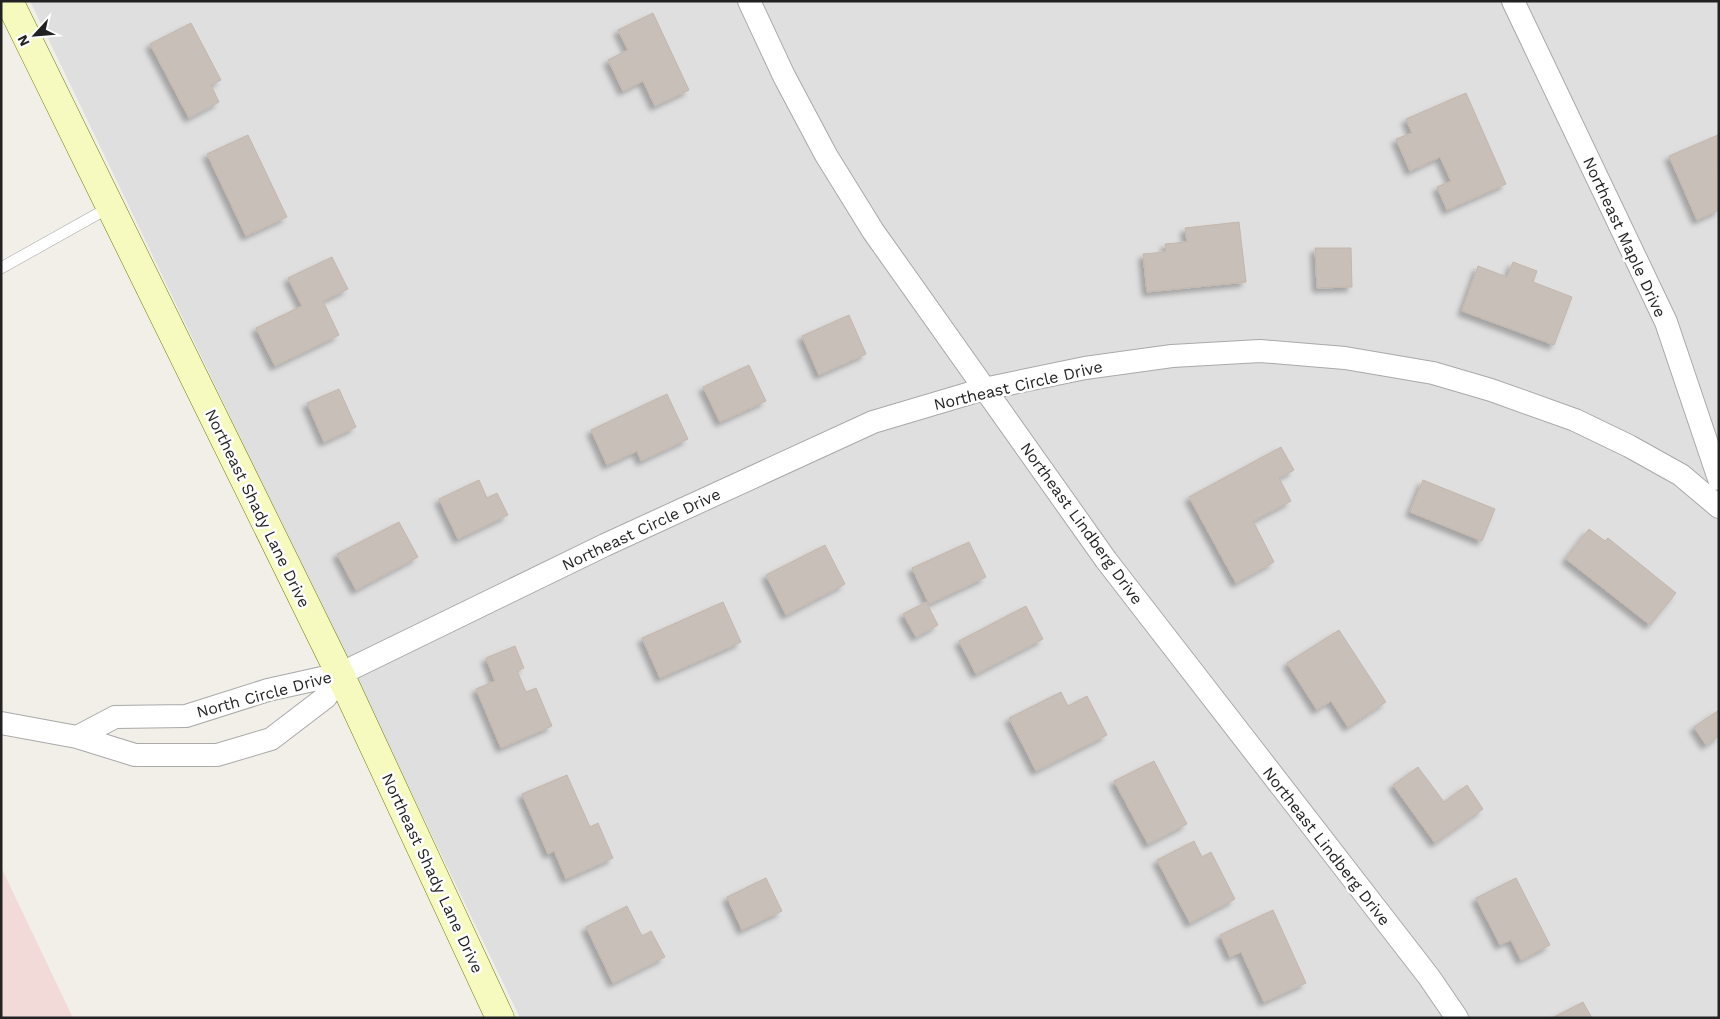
<svg xmlns="http://www.w3.org/2000/svg" width="1720" height="1019" font-family="'Work Sans',sans-serif">
<defs>
<filter id="shadow"><feDropShadow dx="-4.5" dy="4.5" stdDeviation="2.5" flood-color="#0004"/></filter>
</defs>
<rect width="100%" height="100%" fill="#f2efe9"/>
<path fill="#e0dfdf" d="M30 1H1719V1018H520Z"/>
<path fill="#f2dad9" d="M1 867 73 1018H1Z"/>
<path fill="#c7bfb8" stroke="#c4b6ab" filter="url(#shadow)" d="M653 13 689 90 655 106 643 81 623 91 608 60 628 50 618 30Z
M191 23 221 80 211 85 219 102 189 118 150 44Z
M1466 93 1506 184 1447 210 1437 187 1451 181 1440 157 1410 171 1396 139 1412 133 1406 119Z
M248 135 287 217 246 236 207 154Z
M1718 135 1719 210 1697 220 1669 156Z
M1239 222 1246 282 1147 292 1143 254 1166 252 1165 244 1187 242 1185 228Z
M1315 248H1351L1352 287 1317 288Z
M332 257 348 289 323 301 339 335 275 366 256 328 302 306 288 278Z
M1513 262 1537 271 1533 282 1572 297 1554 345 1462 311 1478 266 1507 277Z
M849 315 866 354 819 375 802 336Z
M749 365 766 401 720 422 703 387Z
M339 389 356 427 324 442 307 403Z
M667 394 688 439 641 461 637 451 607 465 591 430Z
M1281 447 1294 470 1279 478 1291 501 1253 521 1274 562 1236 583 1189 497Z
M479 480 487 498 497 493 508 515 458 539 439 499Z
M1423 480 1495 509 1482 541 1410 512Z
M399 522 418 557 356 590 337 554Z
M1589 529 1605 541 1608 538 1676 593 1650 625 1566 559Z
M969 542 986 577 929 604 912 568Z
M825 545 845 584 786 615 766 575Z
M723 602 741 642 660 678 642 638Z
M926 602 938 625 916 637 903 614Z
M1026 606 1043 639 976 674 959 641Z
M1339 630 1386 702 1348 727 1331 701 1317 710 1287 663Z
M515 646 524 668 517 671 526 692 536 688 552 726 501 748 476 689 495 681 486 658Z
M1061 692 1068 706 1087 696 1107 735 1036 771 1009 718Z
M1719 710V736L1706 745 1694 727Z
M1154 761 1187 824 1148 844 1114 781Z
M1418 767 1444 802 1467 785 1483 809 1435 843 1393 785Z
M567 775 590 827 598 823 613 858 566 879 554 851 548 854 522 794Z
M1194 841 1202 857 1211 852 1235 899 1190 923 1157 860Z
M766 878 782 911 742 930 727 897Z
M1516 878 1550 945 1521 960 1511 940 1500 945 1476 898Z
M627 906 642 936 651 931 665 957 613 983 586 927Z
M1273 910 1306 983 1264 1002 1241 952 1230 957 1220 935Z
M1583 1002 1592 1018H1555L1554 1017Z"/>
<g fill="none" stroke-linecap="round" stroke-linejoin="round">
<defs>
<path id="lane" d="M1 268 110 207"/>
<path id="street" d="M749 1 784 76 826 155 873 231 1106 560 1429 977 1457 1018
M1513 1 1666 322 1719 479
M1 723 77 737 135 755H217L271 739 326 697 340 674
M77 737 115 717 186 716 268 690 340 674 605 545 873 422 984 389 1085 368 1172 356 1260 351 1345 358 1433 373 1491 390 1575 420 1629 446 1681 475 1719 507"/>
<path id="secondary" d="M9 1 340 674 500 1018"/>
</defs>
<use href="#lane" stroke="#a9a9a9" stroke-width="12"/>
<use href="#street" stroke="#a9a9a9" stroke-width="24"/>
<use href="#secondary" stroke="#707d05" stroke-width="29"/>
<use href="#lane" stroke="#fff" stroke-width="11"/>
<use href="#street" stroke="#fff" stroke-width="22"/>
<use href="#secondary" stroke="#f7fabf" stroke-width="28"/>
</g>
<g text-anchor="middle" stroke-width="5" stroke-linejoin="round" paint-order="stroke">
<g font-size="16" fill="#222" stroke="#fff">
<text transform="translate(1625 237) rotate(65)" y="6">Northeast Maple Drive</text>
<text transform="translate(1018 385) rotate(-13)" y="6">Northeast Circle Drive</text>
<text transform="translate(258 508) rotate(64)" y="6">Northeast Shady Lane Drive</text>
<text transform="translate(1082 523) rotate(54)" y="6">Northeast Lindberg Drive</text>
<text transform="translate(641 529) rotate(-25)" y="6">Northeast Circle Drive</text>
<text transform="translate(264 694) rotate(-15)" y="6">North Circle Drive</text>
<text transform="translate(1327 846) rotate(52)" y="6">Northeast Lindberg Drive</text>
<text transform="translate(433 873) rotate(65)" y="6">Northeast Shady Lane Drive</text>
</g>
</g>
<rect width="1720" height="1019" fill="none" stroke="#222222" stroke-width="5"/>
<g transform="translate(35 35) rotate(244)" stroke="#ffffff" stroke-width="4" paint-order="stroke">
<path d="M0-4L9 19L0 12L-9 19Z" fill="#222222"/>
<text y="-8" font-size="14" font-weight="bold" text-anchor="middle" fill="#222222">N</text>
</g>
</svg>
